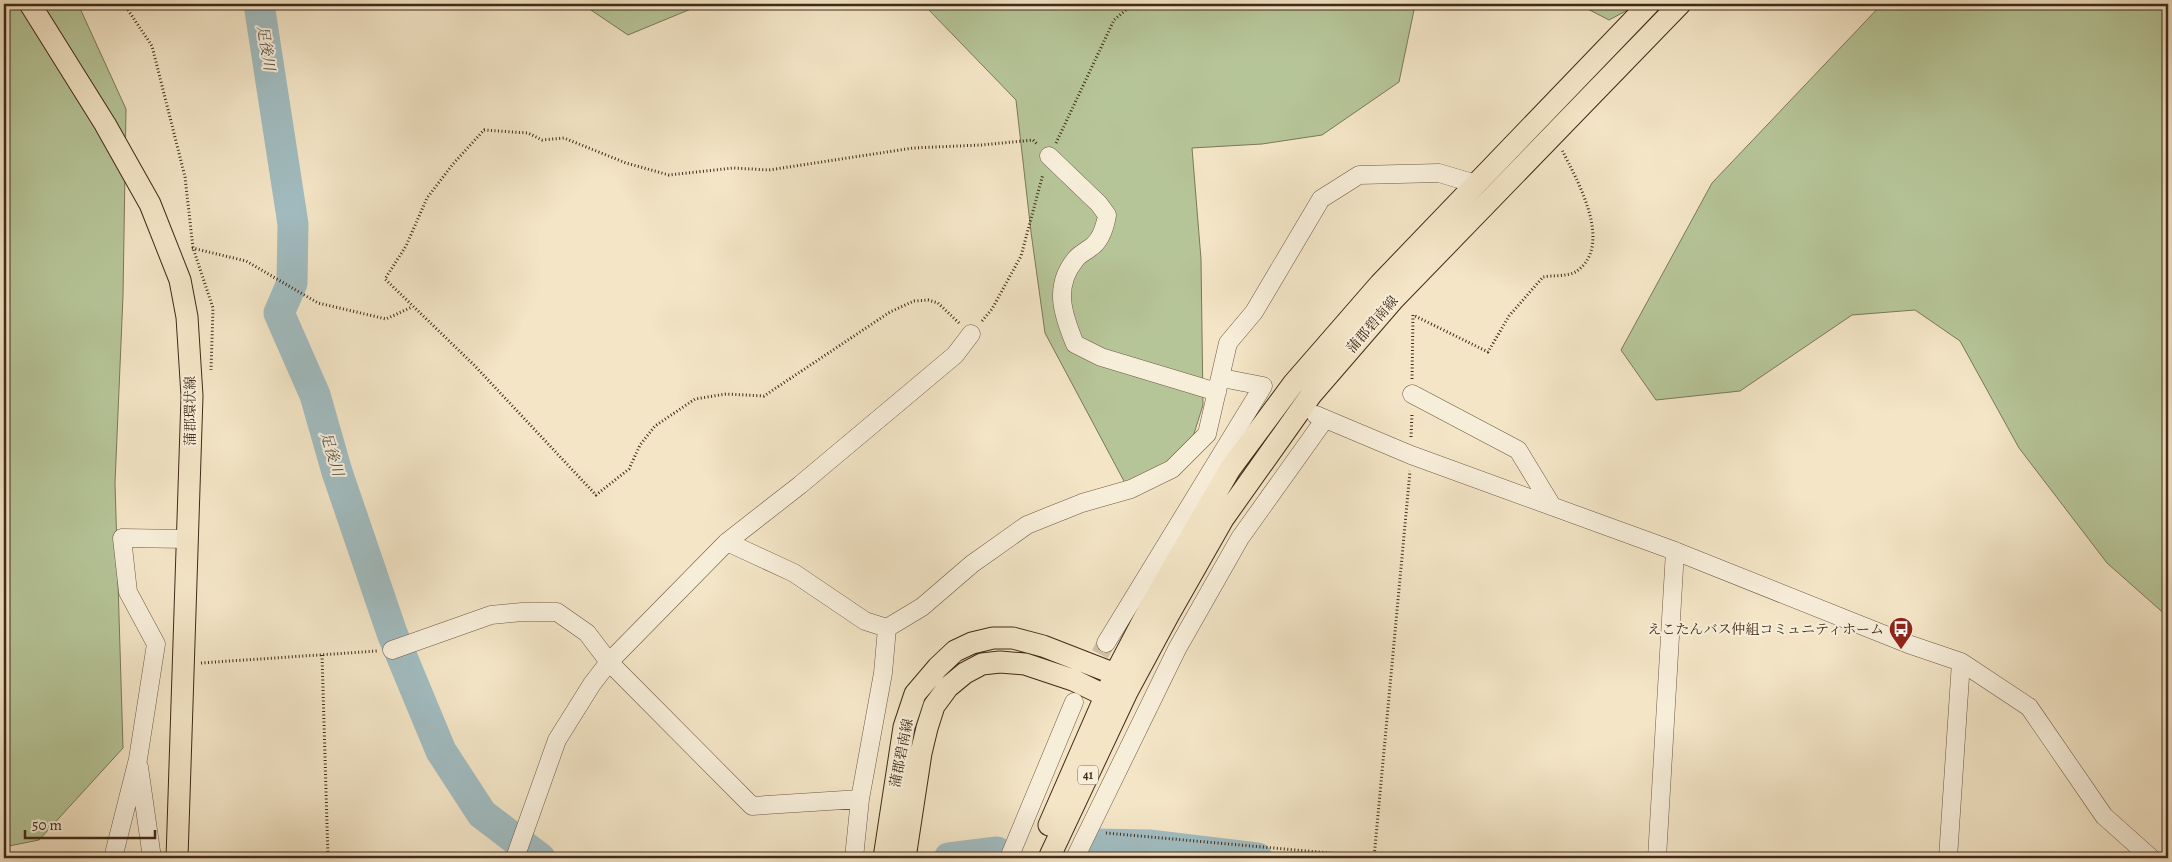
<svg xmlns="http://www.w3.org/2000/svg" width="2172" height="862" font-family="Alegreya,'Noto Serif JP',serif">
<rect width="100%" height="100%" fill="#f3e5c6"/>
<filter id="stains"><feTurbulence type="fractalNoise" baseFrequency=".004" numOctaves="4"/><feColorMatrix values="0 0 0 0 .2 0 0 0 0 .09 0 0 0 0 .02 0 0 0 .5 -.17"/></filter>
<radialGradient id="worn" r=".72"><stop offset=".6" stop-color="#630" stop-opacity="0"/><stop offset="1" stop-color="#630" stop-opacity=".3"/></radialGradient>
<path fill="#b6c598" stroke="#7b7858" d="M4 4H78L126 109 123 296 115 483 123 748 39 840 4 847Z
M582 4H703L628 35Z
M919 4H1418L1414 10 1399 82 1322 135 1262 144 1192 148 1201 259 1203 405 1186 459 1125 483 1045 333 1031 232 1016 100 927 8Z
M1578 4H1639L1609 20Z
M1882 4H2168V617L2107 563 2019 448 1960 341 1915 310 1852 315 1740 391 1656 400 1621 350 1712 183Z"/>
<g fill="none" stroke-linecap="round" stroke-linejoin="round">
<path stroke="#a1bcc0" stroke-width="31" d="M259 4 293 224 292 283 279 313 315 395 337 472 392 633 441 751 482 814 540 858
M1096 844 1149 845 1257 858
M949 858 997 852"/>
<path stroke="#cfc0a3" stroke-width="18" stroke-dasharray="18 9" stroke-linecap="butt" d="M1087 678 1106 643"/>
<defs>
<path id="minor" d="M1049 156 1099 204 1107 215C1105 227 1101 241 1090 248 1085 252 1078 255 1075 260 1053 287 1063 315 1075 344L1101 357 1217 392
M1412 394 1518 450 1552 506
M1316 415 1411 455 1675 551 1908 644 1961 662 2029 707 2104 816 2151 858
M727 542 794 573 865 621 887 628 922 607 972 564 1027 525 1082 503 1131 489 1172 469 1207 434 1228 343 1254 312 1321 199 1359 175 1439 173 1476 184
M1106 643 1263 386 1222 378
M392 650 491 615 522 612H557L587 633 609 662 752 806 860 799
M139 767 152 858
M113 858 138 759 156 644 128 592 122 538 188 539
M515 858 557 740 592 684 609 662 727 542 800 485 955 355 971 334
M854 858 860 799 883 673 887 628
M1009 858 1074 702
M1075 858 1177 649 1240 538 1325 419
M1657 858 1675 551
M1948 858 1961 662"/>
<path id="major" d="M30 4 105 124 150 204 180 280 187 317 192 396 177 858
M1049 825 1115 674 1150 607 1230 469 1293 384 1380 284 1649 4
M884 858 904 727 915 694 938 667 955 651 972 643 993 638H1013L1043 646 1115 674 1123 686
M905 858 921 753 927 728 934 706 948 687 965 673 982 664 1000 662 1025 664 1073 680 1104 695 1117 694
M1049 858 1127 692 1169 614 1223 519 1311 395 1394 299 1680 4"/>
</defs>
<use href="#minor" stroke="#6d5944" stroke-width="19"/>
<use href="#major" stroke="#402a18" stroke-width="23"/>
<path stroke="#402a18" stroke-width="3" stroke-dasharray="1 2.5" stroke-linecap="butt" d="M124 4 152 46 185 177 193 248 213 308 211 370
M1056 143 1114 20 1133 4
M192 248 246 261 318 303 386 319 412 307
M982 321 992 309 1021 256 1043 174
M959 323 938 303 928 300 914 301 890 312 764 396 726 394 695 399 655 426 640 445 629 469 596 495 474 365 385 279 406 246 427 198 453 164 484 130 528 133 542 140 564 138 626 163 669 175 733 168 769 170 913 148 981 145 1033 140 1038 145
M1412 379 1413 315 1488 352 1509 316 1543 277C1553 275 1568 277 1577 271 1614 244 1577 180 1562 150
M1411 437 1412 413
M322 655 328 858
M201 663 377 651
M1106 833 1385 858
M1094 856 1116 858
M1374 858 1410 471"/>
<use href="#minor" stroke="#f7eeda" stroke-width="18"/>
<use href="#major" stroke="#f3e5c6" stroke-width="21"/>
</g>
<defs>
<symbol id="bus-pin" viewBox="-11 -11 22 30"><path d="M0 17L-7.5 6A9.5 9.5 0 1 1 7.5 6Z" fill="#8f2418" stroke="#f7eeda"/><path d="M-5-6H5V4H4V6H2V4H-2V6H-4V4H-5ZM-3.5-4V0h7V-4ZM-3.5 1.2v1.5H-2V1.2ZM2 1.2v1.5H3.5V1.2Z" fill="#fff"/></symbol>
</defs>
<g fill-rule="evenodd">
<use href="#bus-pin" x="1887" y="615" width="28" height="38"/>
</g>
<g text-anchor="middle" stroke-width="4" stroke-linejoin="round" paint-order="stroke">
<rect fill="#f7eeda" stroke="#776552" stroke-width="1" x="1078" y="765.5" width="20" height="19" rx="4"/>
<g font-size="12" font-weight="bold" fill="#402a18">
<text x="1088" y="779">41</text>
</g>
<g font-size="14" fill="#402a18" stroke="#f7eeda">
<text transform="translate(1372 324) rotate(-49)" y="5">蒲郡碧南線</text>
<text transform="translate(190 411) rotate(-90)" y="5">蒲郡環状線</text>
<text transform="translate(901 753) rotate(-79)" y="5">蒲郡碧南線</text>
</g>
<g font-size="14" fill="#402a18" stroke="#f7eeda" text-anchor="end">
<text x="1884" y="634">えこたんバス仲組コミュニティホーム</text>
</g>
<g font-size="15" font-style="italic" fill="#584e42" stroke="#f7eeda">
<text transform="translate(266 48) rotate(81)" y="5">足後川</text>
<text transform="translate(332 454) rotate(73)" y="5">足後川</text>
</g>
</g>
<rect width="2172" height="862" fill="none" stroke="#f3e5c6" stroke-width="20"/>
<rect x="5" y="5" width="2162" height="852" fill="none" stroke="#402a18" stroke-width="2.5"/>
<rect x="10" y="10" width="2152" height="842" fill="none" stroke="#402a18"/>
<path d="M25 830v8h130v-8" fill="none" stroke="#402a18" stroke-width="2.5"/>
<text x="32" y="830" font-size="15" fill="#402a18" stroke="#f7eeda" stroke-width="4" paint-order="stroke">50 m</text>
<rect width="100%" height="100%" filter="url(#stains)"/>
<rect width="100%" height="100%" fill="url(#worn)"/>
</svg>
